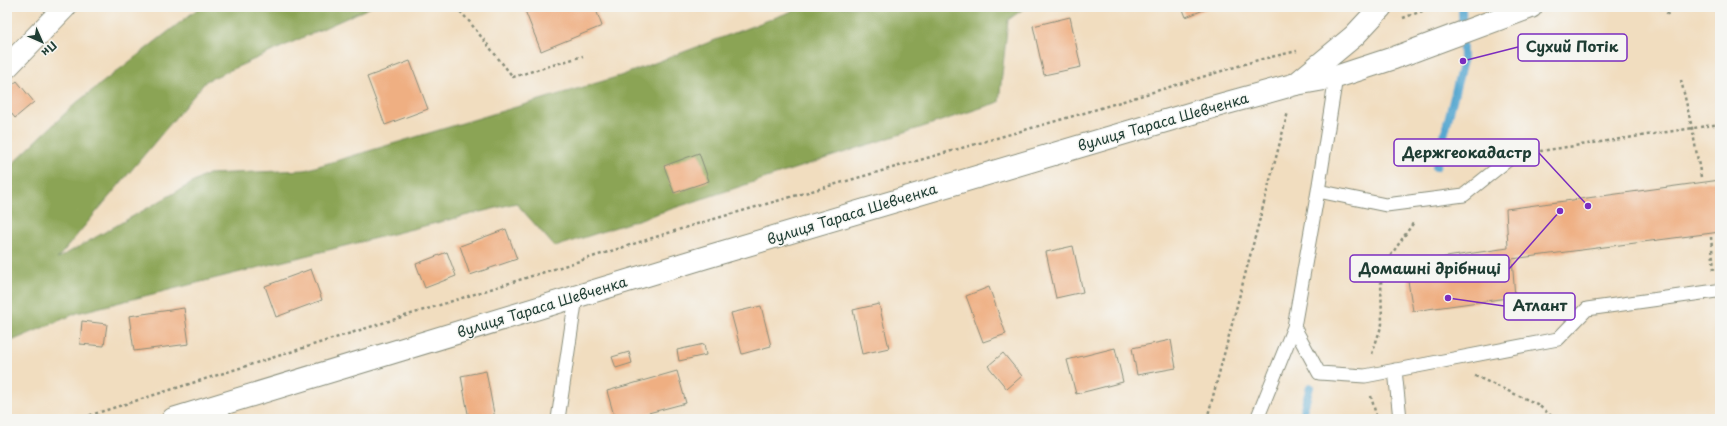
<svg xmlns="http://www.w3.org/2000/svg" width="1727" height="426" font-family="'Playpen Sans',sans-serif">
<rect width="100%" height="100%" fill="#f6f6f2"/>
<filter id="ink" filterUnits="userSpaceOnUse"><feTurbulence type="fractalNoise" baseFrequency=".025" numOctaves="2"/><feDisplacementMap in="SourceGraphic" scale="8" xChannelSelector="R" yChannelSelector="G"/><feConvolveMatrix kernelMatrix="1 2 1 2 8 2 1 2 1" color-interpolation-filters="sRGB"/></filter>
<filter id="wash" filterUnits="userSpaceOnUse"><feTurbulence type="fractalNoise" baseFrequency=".012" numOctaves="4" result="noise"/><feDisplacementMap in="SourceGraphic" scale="16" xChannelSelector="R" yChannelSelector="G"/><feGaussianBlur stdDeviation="0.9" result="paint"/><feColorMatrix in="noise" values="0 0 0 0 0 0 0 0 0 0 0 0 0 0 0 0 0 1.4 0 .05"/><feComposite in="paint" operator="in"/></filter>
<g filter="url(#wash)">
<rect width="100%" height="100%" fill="#f1ddbf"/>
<path fill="#8ba455" stroke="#557044" d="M200 7H371L206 81 57 259 208 174 305 170 620 76 803 7H1026L1008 20 999 102 555 247 516 203 77 313 7 343V169L76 103Z"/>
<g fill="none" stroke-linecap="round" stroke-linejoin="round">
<path stroke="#56a7d0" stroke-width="8" d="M1436 167 1463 61 1462 7
M1301 419 1310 387"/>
</g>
<g id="blocks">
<path fill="#efaf82" d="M526 7H595L602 26 541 51 524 8Z
M1182 7H1211L1186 17Z
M1070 17 1081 67 1044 75 1033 26Z
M410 61 428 109 385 125 367 77Z
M17 81 34 102 15 118 7 108V89Z
M699 153 709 181 674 193 664 166Z
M1720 180V232L1512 259 1515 297 1413 311 1405 263 1508 248 1506 209Z
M506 229 517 259 470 275 460 246Z
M1073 246 1083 292 1056 298 1046 252Z
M447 252 456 276 425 288 416 264Z
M311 269 322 300 276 317 265 286Z
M989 287 1006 334 983 342 966 296Z
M879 304 889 348 862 354 853 310Z
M761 306 771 346 742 354 731 313Z
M184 308 189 344 134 351 129 316Z
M82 321 107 324 104 346 80 344Z
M1171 340 1176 368 1137 375 1132 348Z
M704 344 706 355 679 361 677 350Z
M1115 348 1123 382 1076 394 1067 360Z
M629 352 632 363 616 368 612 357Z
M1003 353 1022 376 1007 389 988 366Z
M486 371 495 419H469L461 376Z
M677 371 686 403 626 419H615L607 391Z"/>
</g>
</g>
<g filter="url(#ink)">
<use href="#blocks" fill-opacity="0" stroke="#888d7a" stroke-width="1"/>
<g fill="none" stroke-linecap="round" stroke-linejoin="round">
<defs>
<path id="service" d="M1336 77 1318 191 1294 327 1319 373 1365 376 1558 339 1587 309 1716 291 1720 292
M1318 191 1386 205 1464 195 1514 155
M1395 370 1400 419
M558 419 576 297
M1257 419 1294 327"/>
<path id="minor" d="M7 67 65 7
M1296 84 1354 36 1381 7"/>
<path id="tertiary" d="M173 419 703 258 1216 106 1296 84 1336 77 1394 58 1531 7"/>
</defs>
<use href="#service" stroke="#888d7a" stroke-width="15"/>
<use href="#minor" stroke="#888d7a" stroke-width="24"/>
<use href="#tertiary" stroke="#888d7a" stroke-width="24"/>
<path stroke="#888d7a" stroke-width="2.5" stroke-dasharray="3 3" stroke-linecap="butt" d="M456 7 468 20 513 77 583 56
M1664 7 1669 17
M1403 18 1433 7
M1681 80 1692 128 1701 177
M1534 152 1720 124
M1711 237 1714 270
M1372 354 1382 324 1381 279 1391 255 1414 222
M1475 376 1537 404 1555 419
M1371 396 1377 419
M78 419 700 223 1084 113 1258 60 1297 51
M1207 419 1288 112"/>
<use href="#service" stroke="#fff" stroke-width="13"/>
<use href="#minor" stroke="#fff" stroke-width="22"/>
<use href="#tertiary" stroke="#fff" stroke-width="22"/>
</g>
</g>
<g text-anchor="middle" stroke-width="3" stroke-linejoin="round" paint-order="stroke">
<g font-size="14" fill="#1f3d34" stroke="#f6f6f2">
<text transform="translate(1163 122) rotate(-16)" y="5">вулиця Тараса Шевченка</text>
<text transform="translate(852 214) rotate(-17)" y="5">вулиця Тараса Шевченка</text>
<text transform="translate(542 307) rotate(-17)" y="5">вулиця Тараса Шевченка</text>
</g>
</g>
<path fill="none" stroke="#7b2cbf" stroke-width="1.5" d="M1463 61L1518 47M1588 206L1539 153M1560 211L1509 269M1448 298L1504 306"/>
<g fill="#7b2cbf" stroke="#f6f6f2" stroke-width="1.5">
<circle cx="1463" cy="61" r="4"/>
<circle cx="1588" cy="206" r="4"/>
<circle cx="1560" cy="211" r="4"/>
<circle cx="1448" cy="298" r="4"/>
</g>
<g fill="#f6f6f2" stroke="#7b2cbf" stroke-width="1.5">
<rect x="1518" y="34" width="109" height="27" rx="4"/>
<rect x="1394" y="139" width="145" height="27" rx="4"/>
<rect x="1350" y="255" width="159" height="27" rx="4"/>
<rect x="1504" y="293" width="71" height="27" rx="4"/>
</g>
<g font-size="15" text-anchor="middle" font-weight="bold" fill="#1f3d34">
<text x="1572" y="52">Сухий Потік</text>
<text x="1467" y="158">Держгеокадастр</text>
<text x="1430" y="274">Домашні дрібниці</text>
<text x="1540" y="311">Атлант</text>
</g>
<rect width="1727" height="426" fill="none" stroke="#f6f6f2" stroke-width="24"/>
<g transform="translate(42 42) rotate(135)" stroke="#f6f6f2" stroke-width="3" paint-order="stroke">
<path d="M0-3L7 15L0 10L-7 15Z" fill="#1f3d34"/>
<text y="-6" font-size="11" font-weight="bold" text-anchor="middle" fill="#1f3d34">Пн</text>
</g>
</svg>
